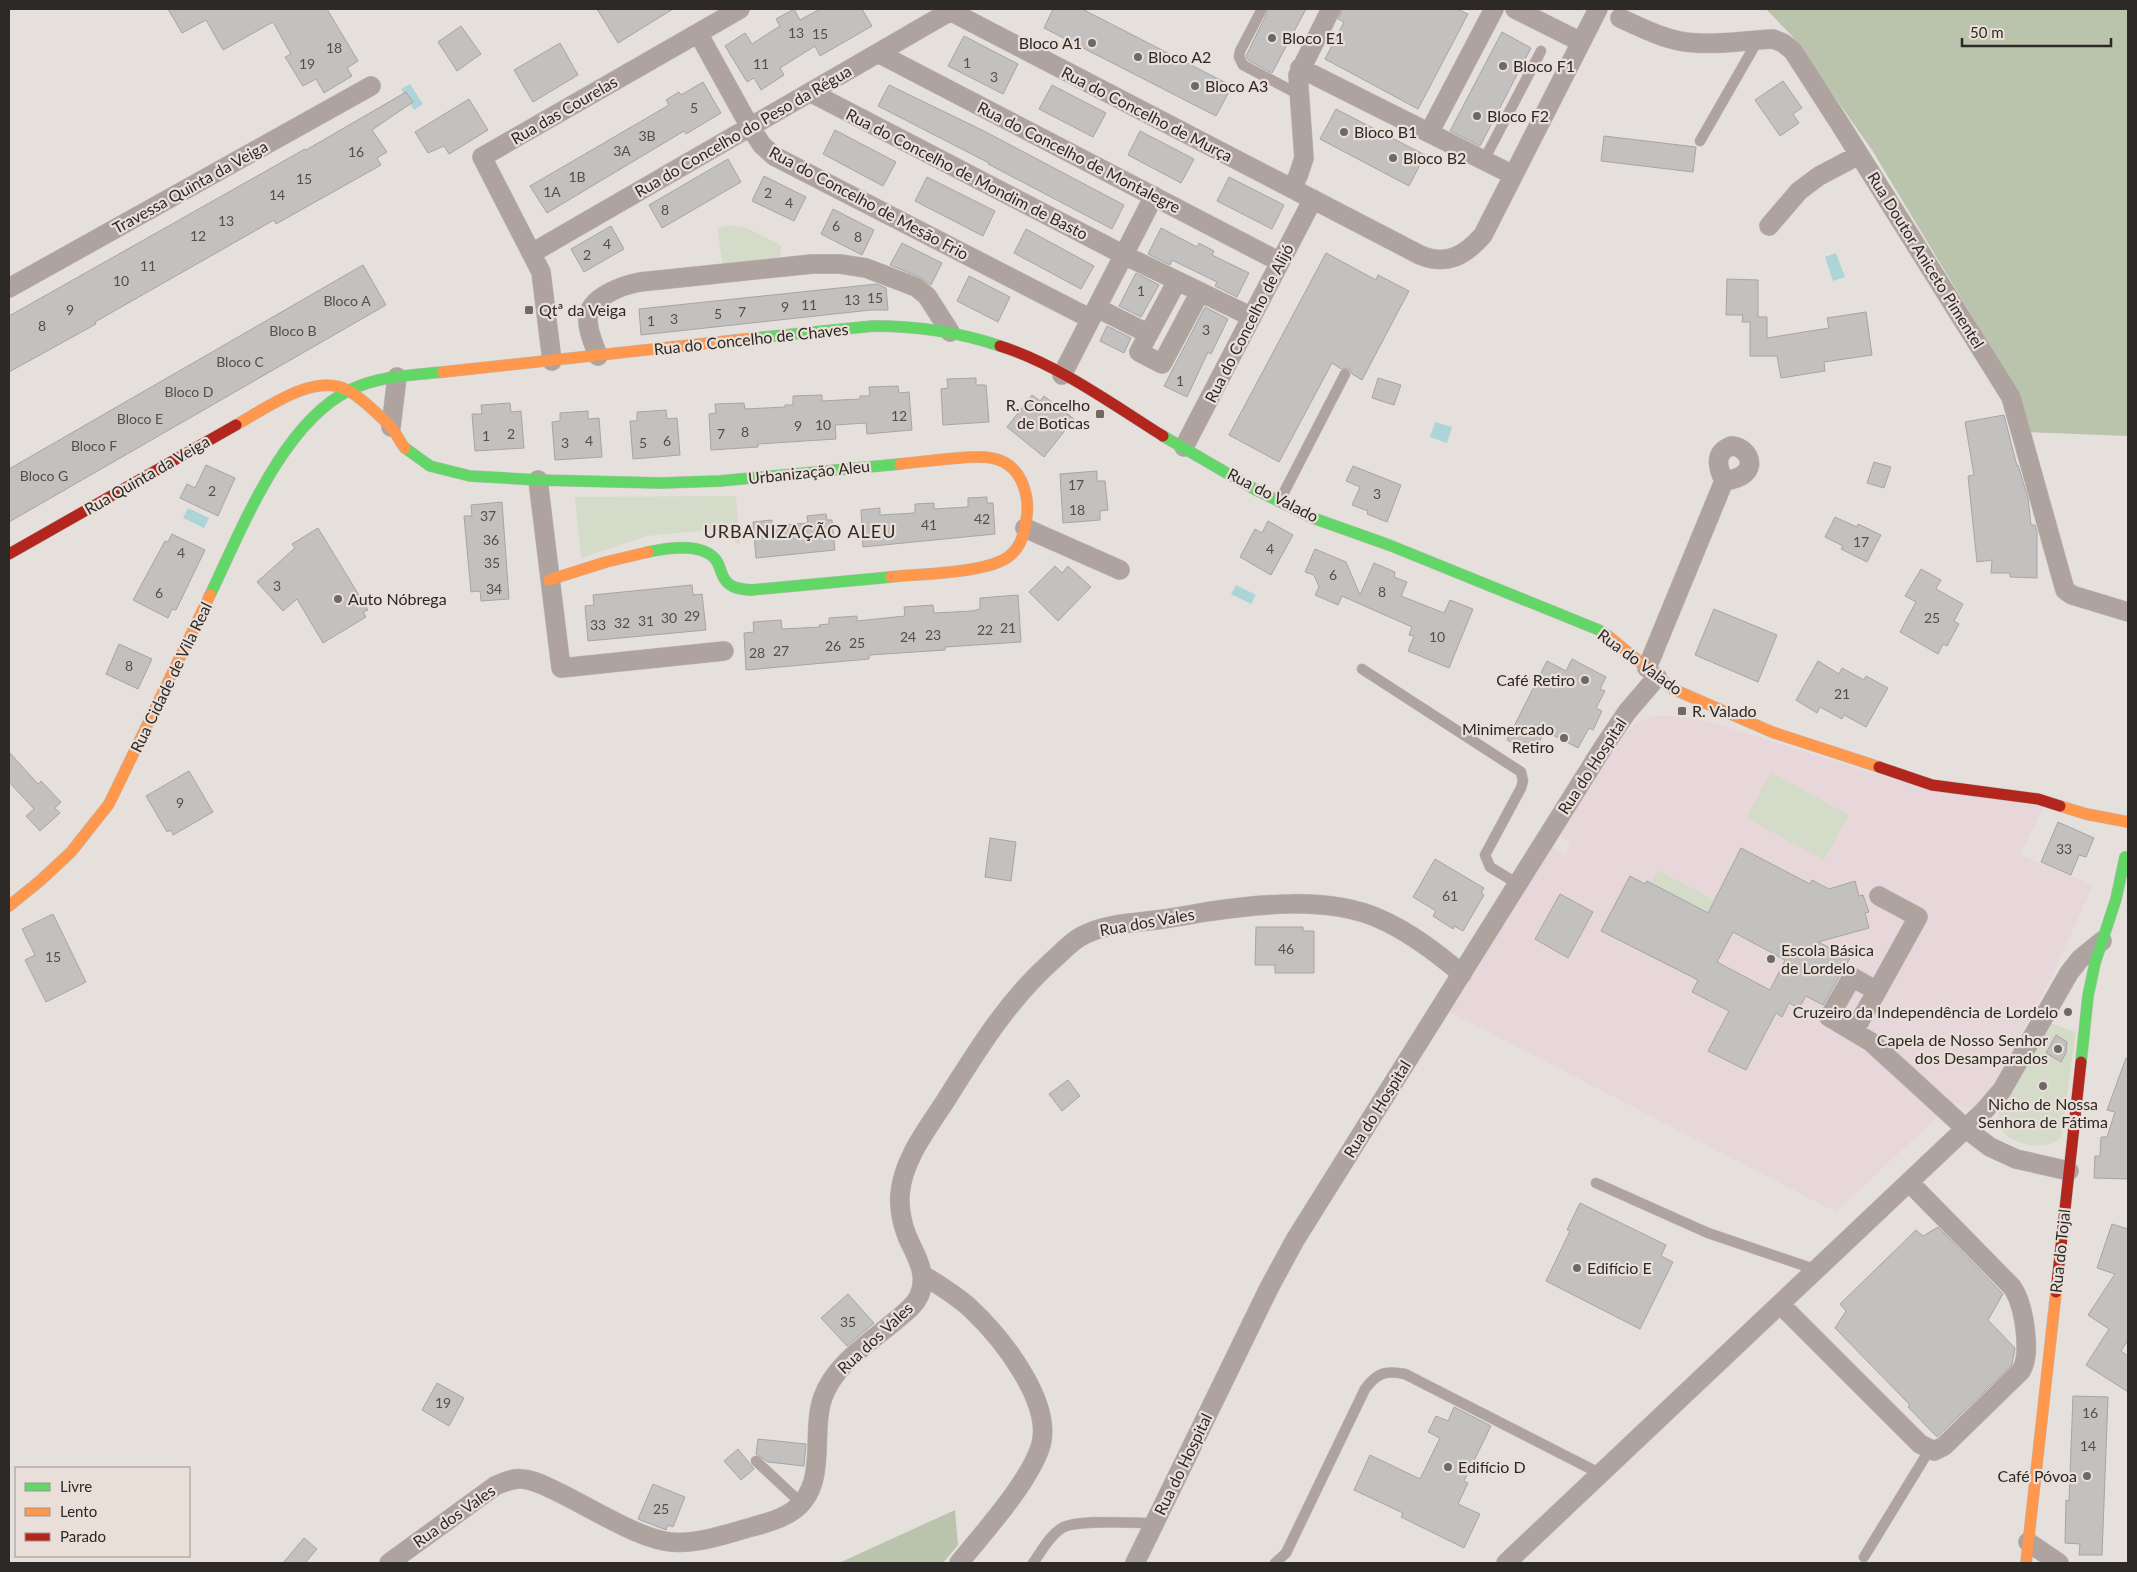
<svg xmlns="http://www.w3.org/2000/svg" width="2137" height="1572" font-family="Lato,sans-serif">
<rect width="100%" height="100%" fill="#e5e0dc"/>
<path fill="#e7d7db" d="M1655 716H1674L1704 720 1882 776 2044 806 2020 855 2093 885 2055 969 1994 1087 1975 1108H1964L1953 1102 1836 1212 1450 1012 1552 848 1565 855 1572 844 1559 836 1621 739 1637 722Z"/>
<path fill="#d5dbc9" d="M730 225 747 228 782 246 779 260 723 266 717 228Z
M736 496 740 545 718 529 647 536 581 558 575 497Z
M1771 772 1849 815 1824 860 1746 818Z
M1658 870 1714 900 1706 915 1683 900 1651 883Z
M2050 1023 2076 1032 2061 1137C2043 1156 1988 1141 2000 1111Z"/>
<path fill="#bac3ab" d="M1766 9H2128V436L2026 432 1999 361 1872 150 1791 35Z
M955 1510 958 1545 943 1563H839Z"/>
<path fill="#add4d7" d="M410 84 423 104 414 110 401 89Z
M1836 253 1845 277 1833 281 1825 257Z
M1435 422 1452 427 1447 443 1430 437Z
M188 508 209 518 204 528 183 518Z
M1236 585 1256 595 1251 604 1231 594Z"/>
<path fill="#c3c0c0" stroke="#a7a4a4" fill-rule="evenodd" d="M168 9H327L358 61 347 68 352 76 324 93 316 79 303 86 285 57 291 54 273 22 223 50 206 20 182 33Z
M597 9H673L618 43Z
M794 9 800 20 820 9H862L872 26 820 56 815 46 780 68 784 75 761 90 754 78 747 82 725 46 745 33 752 44 780 26 776 19Z
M1053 9H1082L1232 86 1216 116 1044 28Z
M1269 9H1306L1272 73 1248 60 1246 56Z
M1342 9H1457L1468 14 1418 109 1325 59 1344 22 1338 19Z
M461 26 481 54 457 71 438 42Z
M1502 32 1531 48 1480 146 1450 131Z
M964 36 1018 64 1003 94 948 66Z
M560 43 578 75 533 102 514 70Z
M1783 81 1802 108 1793 114 1799 123 1780 136 1755 100Z
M703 82 721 113 686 134 684 131 547 213 530 186 669 105 666 100 679 92 681 95Z
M889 85 984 131 1124 205 1112 229 988 164 989 163 878 106Z
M1052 85 1106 113 1093 137 1039 109Z
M406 92 413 102 372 130 387 152 377 158 381 165 276 224 274 220 95 322 96 324 9 372V316L305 149 306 150Z
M469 99 488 130 449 154 444 146 428 153 415 132Z
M1336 109 1425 155 1409 186 1320 139Z
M835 130 896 162 883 186 823 154Z
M1140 131 1194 159 1181 183 1128 155Z
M1604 136 1696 147 1693 172 1601 161Z
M728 159 741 182 662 228 649 205Z
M764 176 806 197 794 221 752 201Z
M927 177 995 211 983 236 915 201Z
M1229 177 1284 205 1272 229 1217 201Z
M833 209 874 230 862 255 821 234Z
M611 226 624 249 584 272 571 249Z
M1161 228 1197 247 1199 243 1214 251 1212 255 1249 273 1237 297 1215 286 1217 282 1172 260 1170 265 1148 254Z
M1026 229 1094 266 1081 289 1014 253Z
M902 243 942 263 931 285 920 277 890 265Z
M1326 253 1376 280 1378 275 1409 291 1362 380 1352 374 1349 368 1341 369 1332 363 1279 462 1229 435Z
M363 265 386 305 9 522V469Z
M1136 273 1159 285 1141 317 1119 306Z
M969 276 1010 297 998 322 957 301Z
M1727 279 1758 280V317H1767V338L1829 328 1827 318 1866 312 1872 355 1824 362 1825 371 1781 378 1777 356H1750V322H1742L1743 315H1726Z
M877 284 886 288 888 310H871L641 335 639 309Z
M1205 307 1228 319 1211 354 1208 352 1187 397 1164 386Z
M1107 326 1131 338 1124 353 1100 341Z
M976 378V385H986L989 422 943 425 941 389 948 388 947 379Z
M1378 378 1401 385 1394 405 1372 398Z
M898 386 899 393 909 392 912 430 867 434 866 423 835 425 836 439 758 444V447L711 450 709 414 716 413 715 404 744 403 745 409 785 407V405H793V396L822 395V401L860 399V396H870L869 387Z
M1032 395 1040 401 1044 396 1074 419 1044 457 1007 427Z
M510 403 511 412 521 411 524 448 475 451 472 414H482L481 405Z
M666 410 667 419 677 418 680 455 633 459 630 421H637V412Z
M588 411V419L599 418 602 457 555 460 552 422 560 421V413Z
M2004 415 2017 466 2018 465 2028 498 2031 525H2035L2037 532V578L2010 577V573H1991L1992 560 1977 562 1968 476 1974 475 1965 422Z
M1874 462 1891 467 1884 488 1867 483Z
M206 465 235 478 218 516 180 498 187 484 195 488Z
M1353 466 1401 485 1387 522 1367 514 1368 511 1352 505 1360 487 1346 481Z
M1097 471V481H1105L1108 510 1100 511V520L1063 523 1060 474Z
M987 497V503H993L995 534 863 547 861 510 880 508V515L915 513V504L934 503V509L968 507V498Z
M502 502 509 599 481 601 480 591 471 592 464 516H472L471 505Z
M826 514 827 520H832L835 550 756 558 753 522 772 520V526L808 523 807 516Z
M1835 517 1857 527 1858 524 1881 535 1867 562 1841 549 1843 546 1825 537Z
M1268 521 1293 535 1271 575 1240 557 1255 529 1262 533Z
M318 528 368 610 363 612 366 617 323 643 297 599 283 611 257 582 295 548 292 544Z
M172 534 205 550 176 610 172 609 168 618 133 600 165 541 168 542Z
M1315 549 1346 562 1360 595 1374 563 1395 572 1394 577 1407 582 1401 596 1444 613 1450 600 1473 609 1449 668 1408 651 1414 636 1409 635 1412 627 1342 596 1338 605 1315 595 1319 587 1314 575 1305 572Z
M1055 566 1062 573 1068 566 1091 587 1058 621 1029 592Z
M1921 569 1941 580 1936 589 1963 604 1954 621 1959 624 1947 646 1943 644 1938 654 1900 632 1916 602 1905 596Z
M692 585 693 595 702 594 706 630 588 641 585 606 594 605 593 595Z
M1018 595 1021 642 945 647V650L869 655V659L746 670 744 633 754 632 753 622 781 620 782 629 820 627 819 625 829 624V618L857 616V621L905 616 904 607 933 605 934 613 972 611 980 609V598Z
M1714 609 1777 635 1758 682 1695 655Z
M119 644 152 659 138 689 106 674Z
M1572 659 1606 677 1600 689 1605 691 1596 708 1602 711 1593 730 1589 728 1578 748 1545 731 1533 753 1507 740 1547 661 1566 671Z
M1818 661 1839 674 1842 668 1864 680 1866 676 1888 688 1866 727 1844 715 1842 719 1820 707 1817 713 1796 700Z
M9 752 38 784 41 781 61 802 55 808 60 813 40 831 26 816 34 809 9 782Z
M189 771 213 812 173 835 171 830 167 832 146 796Z
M2058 822 2094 838 2086 857 2079 855 2071 875 2041 862Z
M990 838 1016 842 1011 881 985 877Z
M1741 848 1810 884 1812 880 1829 889 1855 881 1859 896 1863 895 1869 912 1865 913 1869 928 1818 942 1850 958 1843 970 1823 1005 1806 996 1799 1008 1789 1003 1782 1017 1776 1013 1746 1070 1708 1051 1729 1011 1692 992 1698 980 1601 931 1630 876 1645 884 1647 881 1708 913ZM1733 932 1785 960 1770 990 1717 962Z
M1435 859 1484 888 1481 893 1484 895 1463 931 1454 926 1453 929 1433 916 1436 911 1413 897Z
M1560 894 1593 912 1568 958 1535 939Z
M53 914 86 982 46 1002 25 960 35 955 22 929Z
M1256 927H1303V931H1314V973H1275V965H1255Z
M2056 1035 2067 1042 2066 1053 2061 1062 2046 1053Z
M2126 1058H2128V1179L2094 1178 2095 1156H2100L2101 1137H2107L2115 1112 2107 1110Z
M1068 1080 1080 1096 1062 1111 1049 1094Z
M1580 1203 1666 1245 1661 1256 1673 1262 1640 1329 1546 1281 1570 1231 1567 1230Z
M2112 1224 2128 1229V1340L2121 1351 2128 1356V1392L2086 1365 2109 1329 2088 1315 2115 1274 2097 1268Z
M1938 1227 2003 1294 1988 1320 2015 1348 2012 1365 1937 1437 1908 1407 1910 1405 1835 1328 1846 1311 1840 1304 1916 1230 1923 1236Z
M848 1294 874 1323 847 1346 821 1318Z
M437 1383 464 1398 449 1426 422 1410Z
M2073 1396 2108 1397 2102 1555H2079L2080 1544 2065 1543 2066 1500 2069 1501Z
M1454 1407 1491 1426 1464 1481 1468 1483 1458 1504 1480 1514 1464 1548 1401 1517 1403 1513 1354 1490 1370 1455 1420 1479 1440 1438 1428 1432 1436 1416 1448 1421Z
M758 1439 806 1444 804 1466 768 1462 756 1454Z
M738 1449 754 1469 741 1480 724 1461Z
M653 1484 685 1497 673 1527 668 1525 666 1530 638 1519Z
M304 1538 317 1549 305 1563H283Z"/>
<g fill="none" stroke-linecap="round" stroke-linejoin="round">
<defs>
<path id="lane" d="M1262 9 1240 51 1239 57 1243 65 1298 94
M1700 141 1758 40
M1484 160 1541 51
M1279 502 1345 374
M1362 669 1521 772 1523 781 1521 788 1485 855 1490 867 1518 884
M1596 1183 1708 1233 1817 1270
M756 1461 801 1503
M1864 1557 1930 1449
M1033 1563C1041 1552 1050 1535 1062 1528 1077 1519 1135 1523 1154 1523
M1275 1563 1286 1553 1365 1389C1377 1373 1385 1370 1405 1374L1601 1474"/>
<path id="street" d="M1515 9 1581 42
M950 11 1420 255C1446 266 1465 256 1483 235L1598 9
M1620 18C1644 29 1669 42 1696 43 1721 45 1747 40 1773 39L1783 43 1793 51 1840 124 2011 397 2065 590 2072 595 2128 612
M698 33 750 127 762 145 774 156 1091 319
M878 53 1280 262
M1300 68 1513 175
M810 92 1124 255 1252 317
M1429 133 1494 9
M1292 188 1298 176 1304 158 1298 75 1331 9
M1769 226 1799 191 1819 176 1859 155
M532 253 954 9
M1177 281 1139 352 1162 364 1200 292
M9 288 371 86
M1097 308 1149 334
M598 356C594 344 587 330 588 318 589 297 623 285 640 282L812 264H840L866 268 916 287 927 296 950 332
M552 361 541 272 482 157 740 9
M1062 375 1154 196
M391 427 397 377
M1731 446C1745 446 1757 463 1744 474 1738 479 1730 480 1724 481 1718 468 1713 453 1731 446Z
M1184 447 1313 199
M538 480 561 668 724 651
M1025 528 1120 570
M1647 668 1724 481
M1877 991 1918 917 1879 896
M1854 1031 1877 991 1852 977 1829 1017 1871 1042 1965 1128 1990 1147 2016 1159 2069 1171
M923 1275C939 1285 956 1295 970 1308 1001 1337 1055 1404 1040 1448 1027 1485 984 1532 959 1563
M1780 1304 1920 1444 1934 1451 1944 1446 2021 1371C2032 1354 2024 1304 2012 1287L1909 1182
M2028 1542 2059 1563
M389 1563 495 1486C504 1482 512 1478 522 1479 536 1480 549 1488 562 1494 590 1508 634 1535 664 1541 689 1546 717 1537 741 1530 758 1525 779 1521 794 1510 829 1484 810 1433 823 1397 835 1364 869 1343 895 1321 904 1313 914 1307 919 1296 929 1274 915 1255 907 1236 902 1223 899 1208 900 1194 903 1159 928 1128 946 1100 978 1049 1008 1000 1053 960 1062 952 1070 943 1080 937 1102 924 1131 923 1156 920 1172 918 1189 915 1205 912 1259 904 1329 896 1380 919 1410 932 1437 953 1462 974
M1135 1563 1269 1288 1295 1240 1604 746 1627 712 1657 677
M1506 1563 1984 1111 2002 1090 2069 973 2080 959 2102 941"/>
<path id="fast" d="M755 338 873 326C917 326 959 332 1000 346
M1163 436 1256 490 1313 518 1389 545 1599 630 1608 636
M405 448 430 466 470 476 538 480 661 483 720 481 900 464
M648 552C667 548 702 542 716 560 719 564 720 569 722 574 727 588 739 589 751 590L891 577
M210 595C241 531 282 423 350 390 378 376 412 375 443 372
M2081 1062 2088 996 2095 963 2116 899 2125 857"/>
<path id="slow" d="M443 372 755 338
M236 425C265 409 315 371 349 391 361 398 379 415 390 426 396 432 399 441 405 448
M891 577C920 574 976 573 1001 561 1017 554 1024 538 1026 521 1029 507 1027 493 1021 480 1006 450 973 457 946 459 930 461 915 462 900 464
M549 580 606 562 648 552
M1608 636 1673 689 1772 732 1879 767
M2060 806 2086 814 2128 822
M9 906 41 880 71 852 109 804 210 595
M2026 1563 2056 1292"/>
<path id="jam" d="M1000 346C1057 364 1112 404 1163 436
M9 554 236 425
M1879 767 1932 785 2038 799 2060 806
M2056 1292 2081 1062"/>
</defs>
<use href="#lane" stroke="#bfbbb8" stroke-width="11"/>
<use href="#street" stroke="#bfbbb8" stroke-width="20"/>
<use href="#fast" stroke="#bfbbb8" stroke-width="12"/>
<use href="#slow" stroke="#bfbbb8" stroke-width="12"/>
<use href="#jam" stroke="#bfbbb8" stroke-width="12"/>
<use href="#lane" stroke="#afa3a0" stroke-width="10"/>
<use href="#street" stroke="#afa3a0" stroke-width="19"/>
<use href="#fast" stroke="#63d668" stroke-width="11"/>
<use href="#slow" stroke="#ff974d" stroke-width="11"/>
<use href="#jam" stroke="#b3261e" stroke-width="11"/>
</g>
<g fill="#6d6966" stroke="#e9dfd8" stroke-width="2">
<circle cx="1272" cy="38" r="5"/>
<circle cx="1092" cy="43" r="5"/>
<circle cx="1138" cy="57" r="5"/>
<circle cx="1503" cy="66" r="5"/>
<circle cx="1195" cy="86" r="5"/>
<circle cx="1477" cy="116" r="5"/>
<circle cx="1344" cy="132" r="5"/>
<circle cx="1393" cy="158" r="5"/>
<rect x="524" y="305" width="10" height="10" rx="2.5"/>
<rect x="1095" y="409" width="10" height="10" rx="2.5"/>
<circle cx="338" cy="599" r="5"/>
<circle cx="1585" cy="680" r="5"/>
<rect x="1677" y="706" width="10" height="10" rx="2.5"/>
<circle cx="1564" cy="738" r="5"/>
<circle cx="1771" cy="959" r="5"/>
<circle cx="2068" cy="1012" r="5"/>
<circle cx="2058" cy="1049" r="5"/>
<circle cx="2043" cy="1086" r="5"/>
<circle cx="1577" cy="1268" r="5"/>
<circle cx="1448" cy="1467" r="5"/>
<circle cx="2087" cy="1476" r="5"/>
</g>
<g text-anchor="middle" stroke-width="4.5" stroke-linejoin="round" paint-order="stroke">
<g font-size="14" fill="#524f4c">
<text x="796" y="38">13</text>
<text x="820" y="39">15</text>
<text x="334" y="53">18</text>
<text x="967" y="68">1</text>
<text x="307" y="69">19</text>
<text x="761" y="69">11</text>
<text x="994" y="82">3</text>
<text x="694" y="113">5</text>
<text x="647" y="141">3B</text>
<text x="622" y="156">3A</text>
<text x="356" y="157">16</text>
<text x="577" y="182">1B</text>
<text x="304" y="184">15</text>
<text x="552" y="197">1A</text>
<text x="768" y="198">2</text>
<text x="277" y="200">14</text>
<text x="789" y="208">4</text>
<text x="665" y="215">8</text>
<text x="226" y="226">13</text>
<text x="836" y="231">6</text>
<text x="198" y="241">12</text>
<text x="858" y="242">8</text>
<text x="607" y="249">4</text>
<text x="587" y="260">2</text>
<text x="148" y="271">11</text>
<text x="121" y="286">10</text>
<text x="1141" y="296">1</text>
<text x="875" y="303">15</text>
<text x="852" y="305">13</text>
<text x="347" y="306">Bloco A</text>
<text x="809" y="310">11</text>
<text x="785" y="312">9</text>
<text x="70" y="315">9</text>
<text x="742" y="317">7</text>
<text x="718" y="319">5</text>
<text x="674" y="324">3</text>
<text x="651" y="326">1</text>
<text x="42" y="331">8</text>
<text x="1206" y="335">3</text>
<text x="293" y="336">Bloco B</text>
<text x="240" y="367">Bloco C</text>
<text x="1180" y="386">1</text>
<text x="189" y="397">Bloco D</text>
<text x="899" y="421">12</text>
<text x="140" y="424">Bloco E</text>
<text x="823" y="430">10</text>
<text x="798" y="431">9</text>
<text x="745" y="437">8</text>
<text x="511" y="439">2</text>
<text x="721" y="439">7</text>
<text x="486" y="441">1</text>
<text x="589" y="446">4</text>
<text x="667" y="446">6</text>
<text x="565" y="448">3</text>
<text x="643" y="448">5</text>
<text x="94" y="451">Bloco F</text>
<text x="44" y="481">Bloco G</text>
<text x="1076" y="490">17</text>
<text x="212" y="496">2</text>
<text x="1377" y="499">3</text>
<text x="1077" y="515">18</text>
<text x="488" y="521">37</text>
<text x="982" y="524">42</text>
<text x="929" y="530">41</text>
<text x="491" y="545">36</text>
<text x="1861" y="547">17</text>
<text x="1270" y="554">4</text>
<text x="181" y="558">4</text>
<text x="492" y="568">35</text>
<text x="1333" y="580">6</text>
<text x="277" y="591">3</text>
<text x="494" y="594">34</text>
<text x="1382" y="597">8</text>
<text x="159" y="598">6</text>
<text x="692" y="621">29</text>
<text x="669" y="623">30</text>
<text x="1932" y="623">25</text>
<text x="646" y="626">31</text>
<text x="622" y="628">32</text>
<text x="598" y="630">33</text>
<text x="1008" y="633">21</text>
<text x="985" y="635">22</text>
<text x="933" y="640">23</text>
<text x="908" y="642">24</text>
<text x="1437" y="642">10</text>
<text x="857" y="648">25</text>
<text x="833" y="651">26</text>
<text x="781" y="656">27</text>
<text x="757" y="658">28</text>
<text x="129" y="671">8</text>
<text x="1842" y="699">21</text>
<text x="180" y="808">9</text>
<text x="2064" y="854">33</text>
<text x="1450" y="901">61</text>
<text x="1286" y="954">46</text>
<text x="53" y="962">15</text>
<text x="848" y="1327">35</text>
<text x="443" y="1408">19</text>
<text x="2090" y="1418">16</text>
<text x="2088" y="1451">14</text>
<text x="661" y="1514">25</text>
</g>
<g font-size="16" fill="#2c2926" stroke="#e9dfd8" text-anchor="start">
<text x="1282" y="44">Bloco E1</text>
<text x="1082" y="49" text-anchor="end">Bloco A1</text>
<text x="1148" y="63">Bloco A2</text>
<text x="1513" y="72">Bloco F1</text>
<text x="1205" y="92">Bloco A3</text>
<text x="1487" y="122">Bloco F2</text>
<text x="1354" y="138">Bloco B1</text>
<text x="1403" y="164">Bloco B2</text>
<text x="539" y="316">Qtª da Veiga</text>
<text x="1090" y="411" text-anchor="end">R. Concelho<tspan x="1090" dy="18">de Boticas</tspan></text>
<text x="348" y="605">Auto Nóbrega</text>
<text x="1575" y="686" text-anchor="end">Café Retiro</text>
<text x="1692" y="717">R. Valado</text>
<text x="1554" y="735" text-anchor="end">Minimercado<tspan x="1554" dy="18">Retiro</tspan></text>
<text x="1781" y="956">Escola Básica<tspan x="1781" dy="18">de Lordelo</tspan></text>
<text x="2058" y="1018" text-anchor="end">Cruzeiro da Independência de Lordelo</text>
<text x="2048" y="1046" text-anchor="end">Capela de Nosso Senhor<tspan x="2048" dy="18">dos Desamparados</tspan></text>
<text x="2043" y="1110" text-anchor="middle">Nicho de Nossa<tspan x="2043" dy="18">Senhora de Fátima</tspan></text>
<text x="1587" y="1274">Edifício E</text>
<text x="1458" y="1473">Edifício D</text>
<text x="2077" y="1482" text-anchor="end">Café Póvoa</text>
</g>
<g font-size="16" fill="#2c2926" stroke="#e9dfd8">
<text transform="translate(564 110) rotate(-30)" y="6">Rua das Courelas</text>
<text transform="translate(1147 114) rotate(27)" y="6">Rua do Concelho de Murça</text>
<text transform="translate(743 131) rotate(-30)" y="6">Rua do Concelho do Peso da Régua</text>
<text transform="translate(1079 157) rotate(27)" y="6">Rua do Concelho de Montalegre</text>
<text transform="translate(967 174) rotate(27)" y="6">Rua do Concelho de Mondim de Basto</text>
<text transform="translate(190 187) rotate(-29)" y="6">Travessa Quinta da Veiga</text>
<text transform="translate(869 203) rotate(28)" y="6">Rua do Concelho de Mesão Frio</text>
<text transform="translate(1926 260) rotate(58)" y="6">Rua Doutor Aniceto Pimentel</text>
<text transform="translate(1249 323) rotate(-63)" y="6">Rua do Concelho de Alijó</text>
<text transform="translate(751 339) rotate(-6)" y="6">Rua do Concelho de Chaves</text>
<text transform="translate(809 472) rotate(-6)" y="6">Urbanização Aleu</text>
<text transform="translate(147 475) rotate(-30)" y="6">Rua Quinta da Veiga</text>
<text transform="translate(1273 495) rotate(27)" y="6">Rua do Valado</text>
<text transform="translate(1640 662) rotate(36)" y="6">Rua do Valado</text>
<text transform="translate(171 677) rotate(-64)" y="6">Rua Cidade de Vila Real</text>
<text transform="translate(1592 766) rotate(-57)" y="6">Rua do Hospital</text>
<text transform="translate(1147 922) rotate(-10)" y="6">Rua dos Vales</text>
<text transform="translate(1377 1109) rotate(-58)" y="6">Rua do Hospital</text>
<text transform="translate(2060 1251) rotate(-84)" y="6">Rua do Tojal</text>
<text transform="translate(875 1338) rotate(-43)" y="6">Rua dos Vales</text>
<text transform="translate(1183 1464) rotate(-64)" y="6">Rua do Hospital</text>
<text transform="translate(454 1516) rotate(-35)" y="6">Rua dos Vales</text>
</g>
<g font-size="18" letter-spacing="1" fill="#312924" stroke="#e9dfd8">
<text x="800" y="538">URBANIZAÇÃO ALEU</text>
</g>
</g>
<rect width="2137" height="1572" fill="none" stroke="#2c2926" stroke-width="20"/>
<rect x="15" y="1467" width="175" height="90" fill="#e9dfd8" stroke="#9d9691"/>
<rect x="25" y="1483" width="25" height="8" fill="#63d668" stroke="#9d9691"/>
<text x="60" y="1492" font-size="15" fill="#2c2926">Livre</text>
<rect x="25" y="1508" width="25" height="8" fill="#ff974d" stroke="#9d9691"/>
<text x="60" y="1517" font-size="15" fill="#2c2926">Lento</text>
<rect x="25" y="1533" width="25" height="8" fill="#b3261e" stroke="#9d9691"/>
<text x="60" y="1542" font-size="15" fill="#2c2926">Parado</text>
<path d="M1962 38v8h149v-8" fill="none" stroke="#2c2926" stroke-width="2.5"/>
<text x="1970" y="38" font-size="15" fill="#2c2926" stroke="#e9dfd8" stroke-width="4" paint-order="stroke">50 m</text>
</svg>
